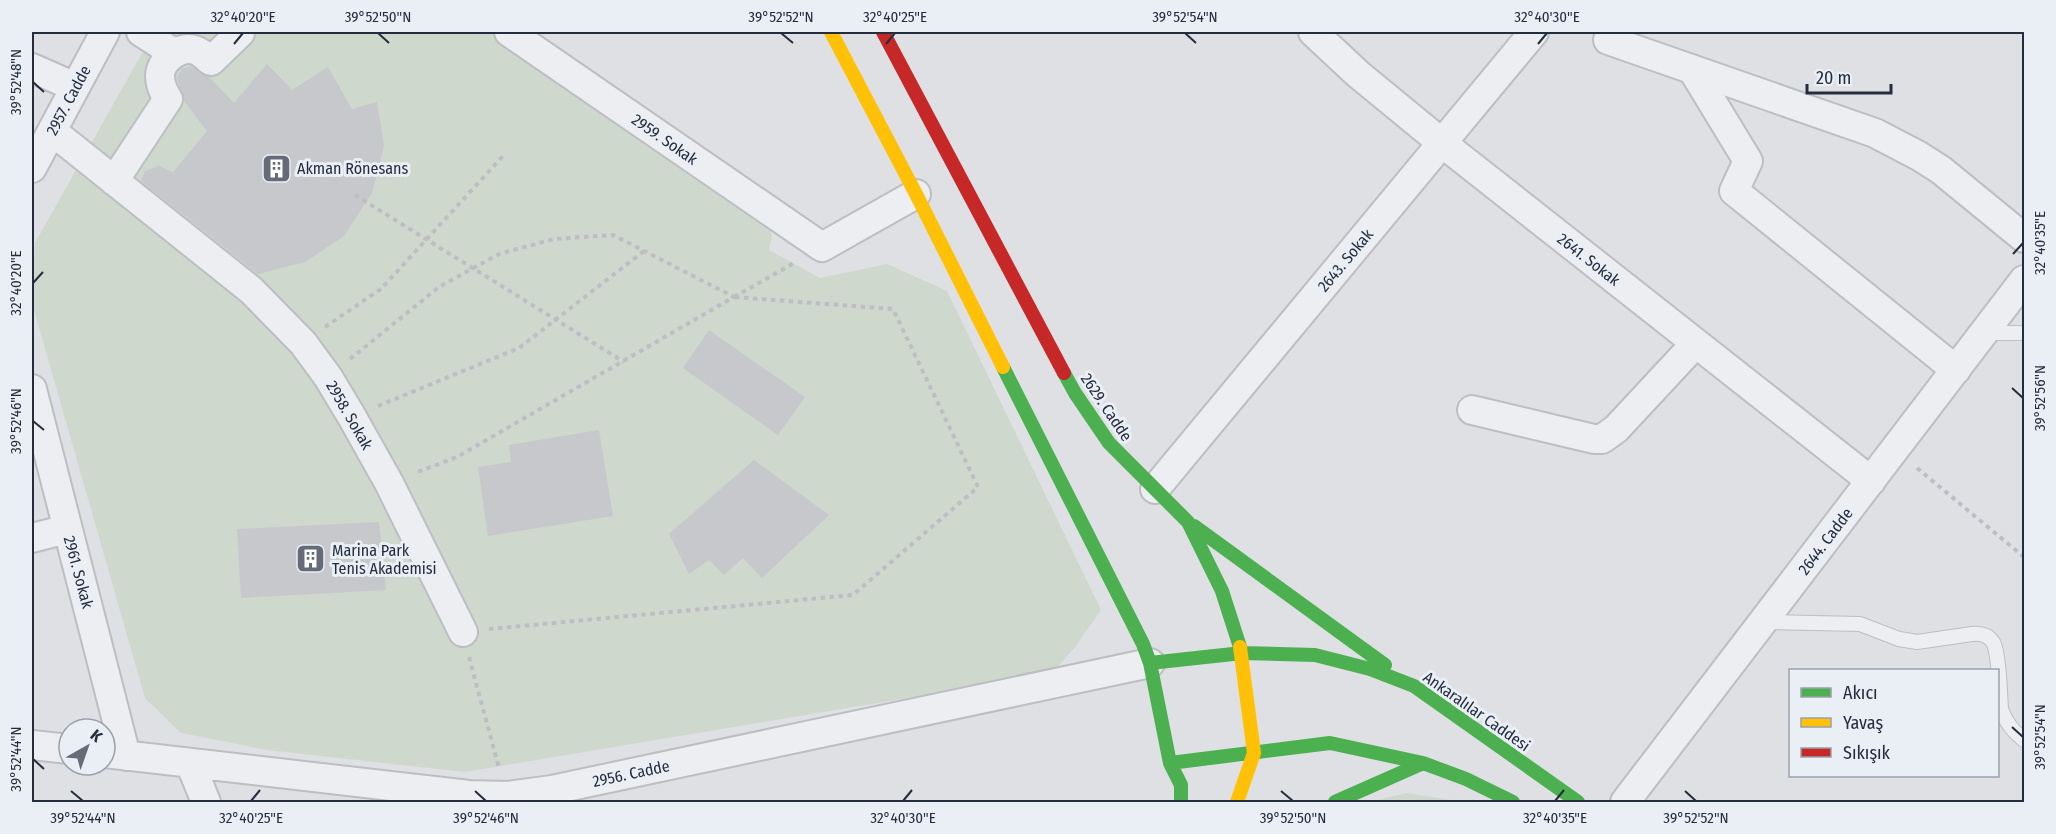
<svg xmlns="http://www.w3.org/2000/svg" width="2056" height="834" font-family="'Fira Sans Condensed',sans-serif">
<rect width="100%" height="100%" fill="#dee0e4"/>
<path fill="#ced8cd" d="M154 32H490L765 217 772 236 769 250 820 278 887 264 947 291 1101 610 1076 646 1051 674 465 772 267 750 181 733 145 698 32 303 35 243Z
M1407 793 1457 801 1460 802H1369Z"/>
<path fill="#c6c8cc" d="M267 64 292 90 328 67 352 109 377 102 384 146 372 193 344 236 305 262 258 274 141 181 145 171 159 166 173 172 207 131 184 101 177 77 182 69 191 66 209 77 234 103Z
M709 330 805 397 778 435 683 368Z
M599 430 613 516 488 536 478 467 511 462 509 445Z
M754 460 829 515 762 578 743 558 724 575 709 560 689 574 669 534Z
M379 522 386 590 241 598 237 529Z"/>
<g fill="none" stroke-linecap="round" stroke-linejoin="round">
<defs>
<path id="lane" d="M1984 333H2024
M1763 622 1860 624 1899 639 1917 642 1972 634C1980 633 1988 635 1993 642 1999 652 2000 695 2001 709 2006 723 2013 731 2024 740"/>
<path id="street" d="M141 32 174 53
M509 32 822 247 916 194
M1313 32 1358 74 1442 143 1871 481
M1608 40 1875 133 1919 156 1941 170 2024 238
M32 68 75 87
M1692 69 1748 161 1734 191 1956 370
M52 131 251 290 303 343 328 377 352 417 389 483 463 632
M32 168 105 32
M114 181 168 99C164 93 160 84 160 76 160 61 179 45 195 50 201 52 206 57 211 61L240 33
M32 389 126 756
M1472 410 1594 439H1602L1616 429 1696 343
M1155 489 1534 32
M32 538 67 529
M32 745 69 749
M105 753 469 795 507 796 552 790 1150 663
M190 763 206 802
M1625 802 2024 280"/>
</defs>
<use href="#lane" stroke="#bcbec2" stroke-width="16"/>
<use href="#street" stroke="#bcbec2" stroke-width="32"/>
<path stroke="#bdbec4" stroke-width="4" stroke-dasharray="4.5 4.5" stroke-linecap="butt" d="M355 195 624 362
M734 297 796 262
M325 327 381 289 503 156
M350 359 439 287 499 254 554 239 613 235 734 297 457 457 415 473
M378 406 519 348 644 251
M1917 468 2024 557
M489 629 853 595 978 487 893 309 734 297
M469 657 499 768"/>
<use href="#lane" stroke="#edeef1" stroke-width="14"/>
<use href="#street" stroke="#edeef1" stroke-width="28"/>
<path stroke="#4caf50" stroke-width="14" d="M1003 367 1143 644 1150 663 1170 763 1181 785V802
M1064 373 1075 393 1109 443 1188 522 1222 591 1240 647
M1194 526 1385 665
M1150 663 1242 653 1315 655 1370 669 1414 686 1578 802
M1170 763 1330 743 1423 763 1466 779 1513 802
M1335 802 1423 763"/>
<path stroke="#ffc107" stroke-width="14" d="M831 32 916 194 1003 367
M1237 802 1254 753 1240 647"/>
<path stroke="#c62828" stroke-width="14" d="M883 32 1064 373"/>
</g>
<path fill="none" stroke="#242d3e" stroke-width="2" d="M378 33 389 43M781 33 793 43M1185 33 1196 43M234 44 243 33M886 44 895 33M1538 44 1547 33M33 82 44 92M2013 254 2023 243M33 283 43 272M2012 388 2023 398M33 421 44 430M2012 727 2023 737M33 759 44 769M71 791 83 801M475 791 486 801M1281 791 1293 801M1685 791 1696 801M251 801 260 790M903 801 912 790M1555 801 1564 790"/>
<defs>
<symbol id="building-square" viewBox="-11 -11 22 22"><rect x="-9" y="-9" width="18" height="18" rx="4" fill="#656c78" stroke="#eaeef5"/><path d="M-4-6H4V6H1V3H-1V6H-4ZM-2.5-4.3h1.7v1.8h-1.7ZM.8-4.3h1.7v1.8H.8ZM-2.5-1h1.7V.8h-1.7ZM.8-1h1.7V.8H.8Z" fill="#fff"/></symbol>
</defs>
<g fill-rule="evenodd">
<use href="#building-square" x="260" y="152" width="33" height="33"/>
<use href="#building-square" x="294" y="542" width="33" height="33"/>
</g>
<g text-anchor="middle" stroke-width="6" stroke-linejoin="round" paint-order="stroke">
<g font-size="16" fill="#242d3e" stroke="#eaeef5">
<text transform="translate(68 100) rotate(-62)" y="6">2957. Cadde</text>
<text transform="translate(665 139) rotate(35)" y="6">2959. Sokak</text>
<text transform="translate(1589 259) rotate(38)" y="6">2641. Sokak</text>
<text transform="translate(1345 260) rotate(-50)" y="6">2643. Sokak</text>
<text transform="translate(1107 407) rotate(56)" y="6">2629. Cadde</text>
<text transform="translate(350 415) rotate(60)" y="6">2958. Sokak</text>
<text transform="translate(1825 541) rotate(-53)" y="6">2644. Cadde</text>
<text transform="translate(79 572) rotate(75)" y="6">2961. Sokak</text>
<text transform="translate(1477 711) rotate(35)" y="6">Ankaralılar Caddesi</text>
<text transform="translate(631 773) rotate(-12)" y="6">2956. Cadde</text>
</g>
<g font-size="16" fill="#242d3e" stroke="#eaeef5" text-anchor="start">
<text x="297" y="174">Akman Rönesans</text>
<text x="332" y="556">Marina Park<tspan x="332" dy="18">Tenis Akademisi</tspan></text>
</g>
</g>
<rect width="2056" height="834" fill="none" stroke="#eaeef5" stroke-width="66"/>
<rect x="1789" y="669" width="210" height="108" fill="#eaeef5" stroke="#9ba1ac" stroke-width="1.5"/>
<rect x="1801" y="688" width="30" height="9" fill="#4caf50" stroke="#9ba1ac" stroke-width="1.5"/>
<text x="1843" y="699" font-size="18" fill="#242d3e">Akıcı</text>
<rect x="1801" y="718" width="30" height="9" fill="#ffc107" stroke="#9ba1ac" stroke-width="1.5"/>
<text x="1843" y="729" font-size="18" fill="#242d3e">Yavaş</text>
<rect x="1801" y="748" width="30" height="9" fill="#c62828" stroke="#9ba1ac" stroke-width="1.5"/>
<text x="1843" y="759" font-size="18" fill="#242d3e">Sıkışık</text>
<g transform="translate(87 747) rotate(40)"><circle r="28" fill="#eaeef5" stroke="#9ba1ac" stroke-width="1.5"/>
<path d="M0-4.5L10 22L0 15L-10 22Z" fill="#656c78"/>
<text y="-9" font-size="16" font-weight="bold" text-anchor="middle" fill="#242d3e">K</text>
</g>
<path d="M1807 84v9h84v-9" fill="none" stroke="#242d3e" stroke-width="3"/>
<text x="1816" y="84" font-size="18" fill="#242d3e" stroke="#eaeef5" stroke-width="4.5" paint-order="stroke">20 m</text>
<rect x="33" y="33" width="1990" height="768" fill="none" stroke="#242d3e" stroke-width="2"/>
<g font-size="15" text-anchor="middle" fill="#242d3e">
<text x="243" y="22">32°40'20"E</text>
<text x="378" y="22">39°52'50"N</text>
<text x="781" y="22">39°52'52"N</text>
<text x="895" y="22">32°40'25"E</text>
<text x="1185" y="22">39°52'54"N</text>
<text x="1547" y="22">32°40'30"E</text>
<text transform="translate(16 82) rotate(-90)" y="5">39°52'48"N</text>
<text transform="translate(2040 243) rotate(-90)" y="5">32°40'35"E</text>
<text transform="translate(16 283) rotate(-90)" y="5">32°40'20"E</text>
<text transform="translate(2040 398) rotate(-90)" y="5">39°52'56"N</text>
<text transform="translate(16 421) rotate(-90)" y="5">39°52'46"N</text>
<text transform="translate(2040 737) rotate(-90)" y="5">39°52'54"N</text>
<text transform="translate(16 759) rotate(-90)" y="5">39°52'44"N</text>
<text x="83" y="823">39°52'44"N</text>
<text x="251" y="823">32°40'25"E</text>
<text x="486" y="823">39°52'46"N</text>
<text x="903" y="823">32°40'30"E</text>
<text x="1293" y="823">39°52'50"N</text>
<text x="1555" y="823">32°40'35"E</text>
<text x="1696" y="823">39°52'52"N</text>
</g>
</svg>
